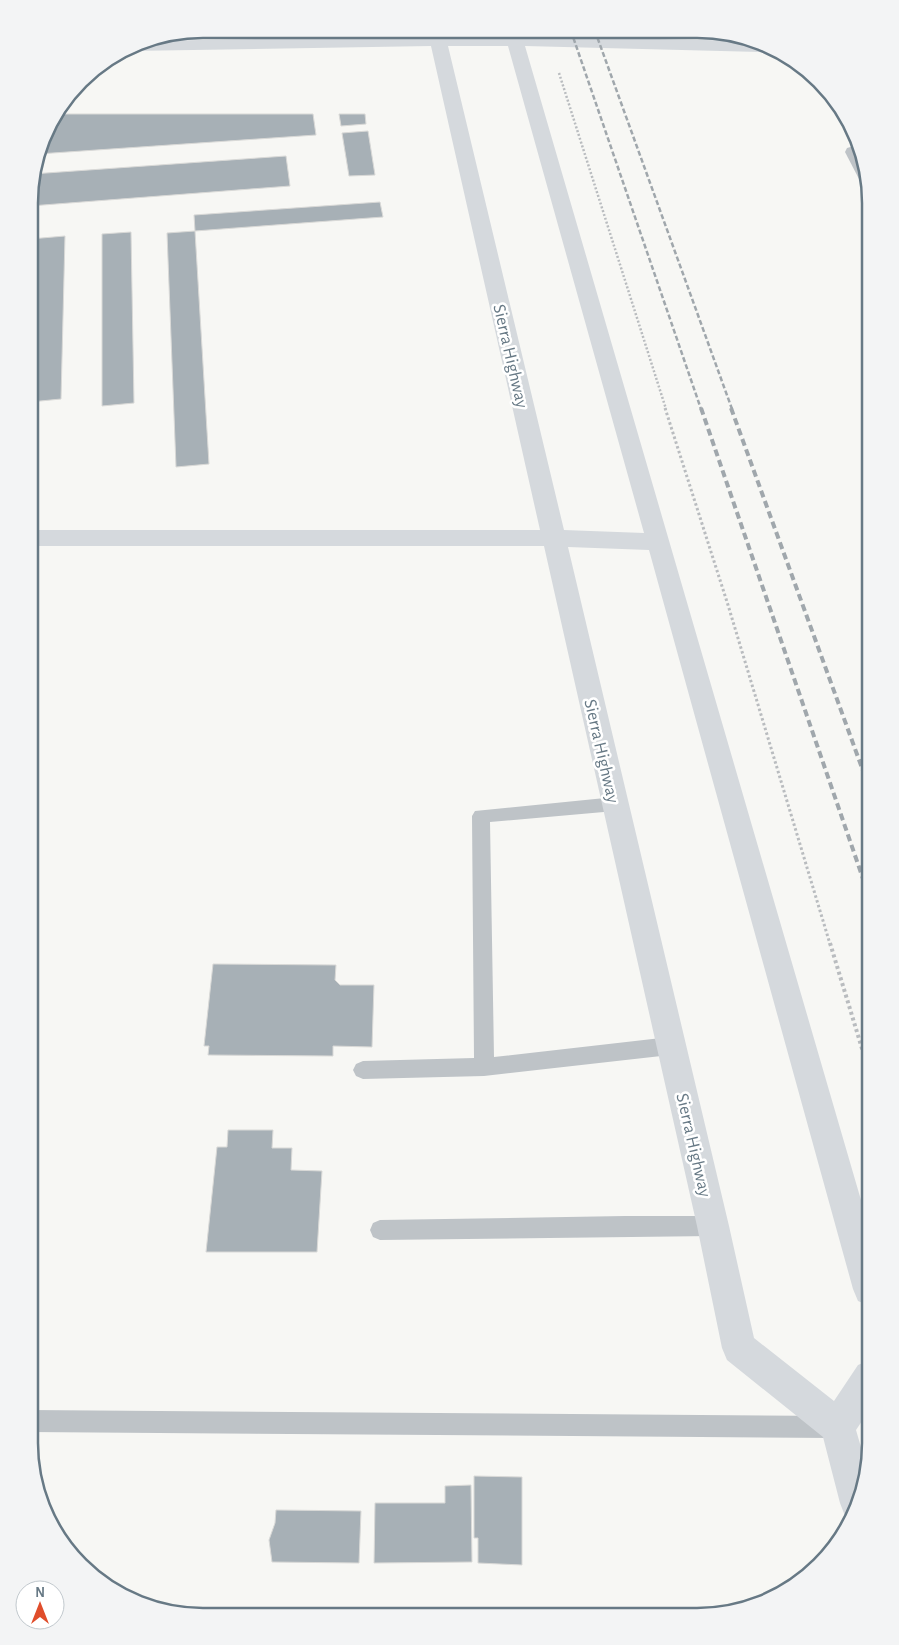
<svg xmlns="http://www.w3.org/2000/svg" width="899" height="1645" font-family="'Alegreya Sans',sans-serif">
<rect width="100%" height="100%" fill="#f7f7f4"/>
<path fill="#a7b0b6" stroke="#d9d9d7" d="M56 114H313L316 135 38 154 47 125Z
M339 114H365L366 124 341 126Z
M368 131 375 175 349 176 342 133Z
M286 156 290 186 30 206 32 174Z
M380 202 383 217 195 231 194 215Z
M195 231 209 464 176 467 167 233Z
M131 232 134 403 102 406V234Z
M65 236 61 399 30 402V239Z
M213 964 336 965 335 980 340 985H374L372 1047 333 1046V1056L208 1055 209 1046H204Z
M228 1130H273L272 1148H292L291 1170 322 1171 317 1252H206L217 1147H227Z
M474 1476 522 1477V1565L478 1563V1538H474Z
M471 1485 472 1562 374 1563 375 1503H445V1486Z
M276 1510 361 1511 359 1563 272 1562 269 1540 275 1523Z"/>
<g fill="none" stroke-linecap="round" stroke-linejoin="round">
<path stroke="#b9bcbf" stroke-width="2.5" stroke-dasharray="2 2" stroke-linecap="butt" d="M559 73 666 409"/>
<path stroke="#b9bcbf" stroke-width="3" stroke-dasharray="2.5 2.5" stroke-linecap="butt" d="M665 408 728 605 830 944"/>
<path stroke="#b9bcbf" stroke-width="4" stroke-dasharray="3 3" stroke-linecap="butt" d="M830 943 870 1075"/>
<path fill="#bec3c7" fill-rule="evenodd" d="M615 797 621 799 624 804 621 809 615 811 490 822 494 1057 670 1037 677 1040 680 1046 677 1052 670 1055 484 1076 363 1079 356 1076 353 1070 356 1064 363 1061 474 1058 472 816 475 811Z
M625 1216H713L720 1219 723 1226 720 1233 713 1236 380 1240 373 1237 370 1230 373 1223 380 1220Z
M29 1410 833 1416 841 1419 844 1427 841 1435 833 1438 29 1432Z"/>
<path fill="#bec3c7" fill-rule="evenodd" d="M854 146H861L867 181 859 179 845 152 847 148Z"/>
<path fill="#d5d9dd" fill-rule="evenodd" d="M427 30H445L446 35H505L504 31H520L522 36 750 41 767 50 760 52 525 46 870 1231V1306L858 1301 853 1289 649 550 568 547 729 1226 754 1338 834 1401 858 1365 870 1360V1409L856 1430 867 1468 857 1509 852 1518 845 1516 840 1503 823 1437 727 1360 722 1348 697 1226 544 546H30V530H540L431 46 130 51 124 50 136 42 143 41 429 36ZM448 46H508L644 533 564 530Z"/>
<path stroke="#a0a7ac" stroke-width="2.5" stroke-dasharray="5 2.5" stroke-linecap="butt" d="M571 31 701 409
M595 31 732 409"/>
<path stroke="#a0a7ac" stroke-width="4" stroke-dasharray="7 4" stroke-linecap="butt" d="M701 408 870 899
M731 408 870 790"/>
</g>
<g text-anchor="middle" stroke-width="5" stroke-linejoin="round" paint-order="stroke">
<g font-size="18" fill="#677985" stroke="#fff">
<text transform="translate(511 356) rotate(77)" y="6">Sierra Highway</text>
<text transform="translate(602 751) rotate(77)" y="6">Sierra Highway</text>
<text transform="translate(694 1145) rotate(77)" y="6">Sierra Highway</text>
</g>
</g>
<path d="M0 0H899V1645H0ZM203 38H697A165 165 0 0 1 862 203V1443A165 165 0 0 1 697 1608H203A165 165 0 0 1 38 1443V203A165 165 0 0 1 203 38Z" fill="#f3f4f5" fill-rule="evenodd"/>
<path fill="none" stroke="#677985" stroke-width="2.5" d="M203 38H697A165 165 0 0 1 862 203V1443A165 165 0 0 1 697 1608H203A165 165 0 0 1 38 1443V203A165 165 0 0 1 203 38Z"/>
<g transform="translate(40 1605)"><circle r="24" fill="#ffffff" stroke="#c2c9ce"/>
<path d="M0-4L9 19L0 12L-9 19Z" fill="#e04d2b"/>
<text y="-8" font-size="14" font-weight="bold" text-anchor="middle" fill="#677985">N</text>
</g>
</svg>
